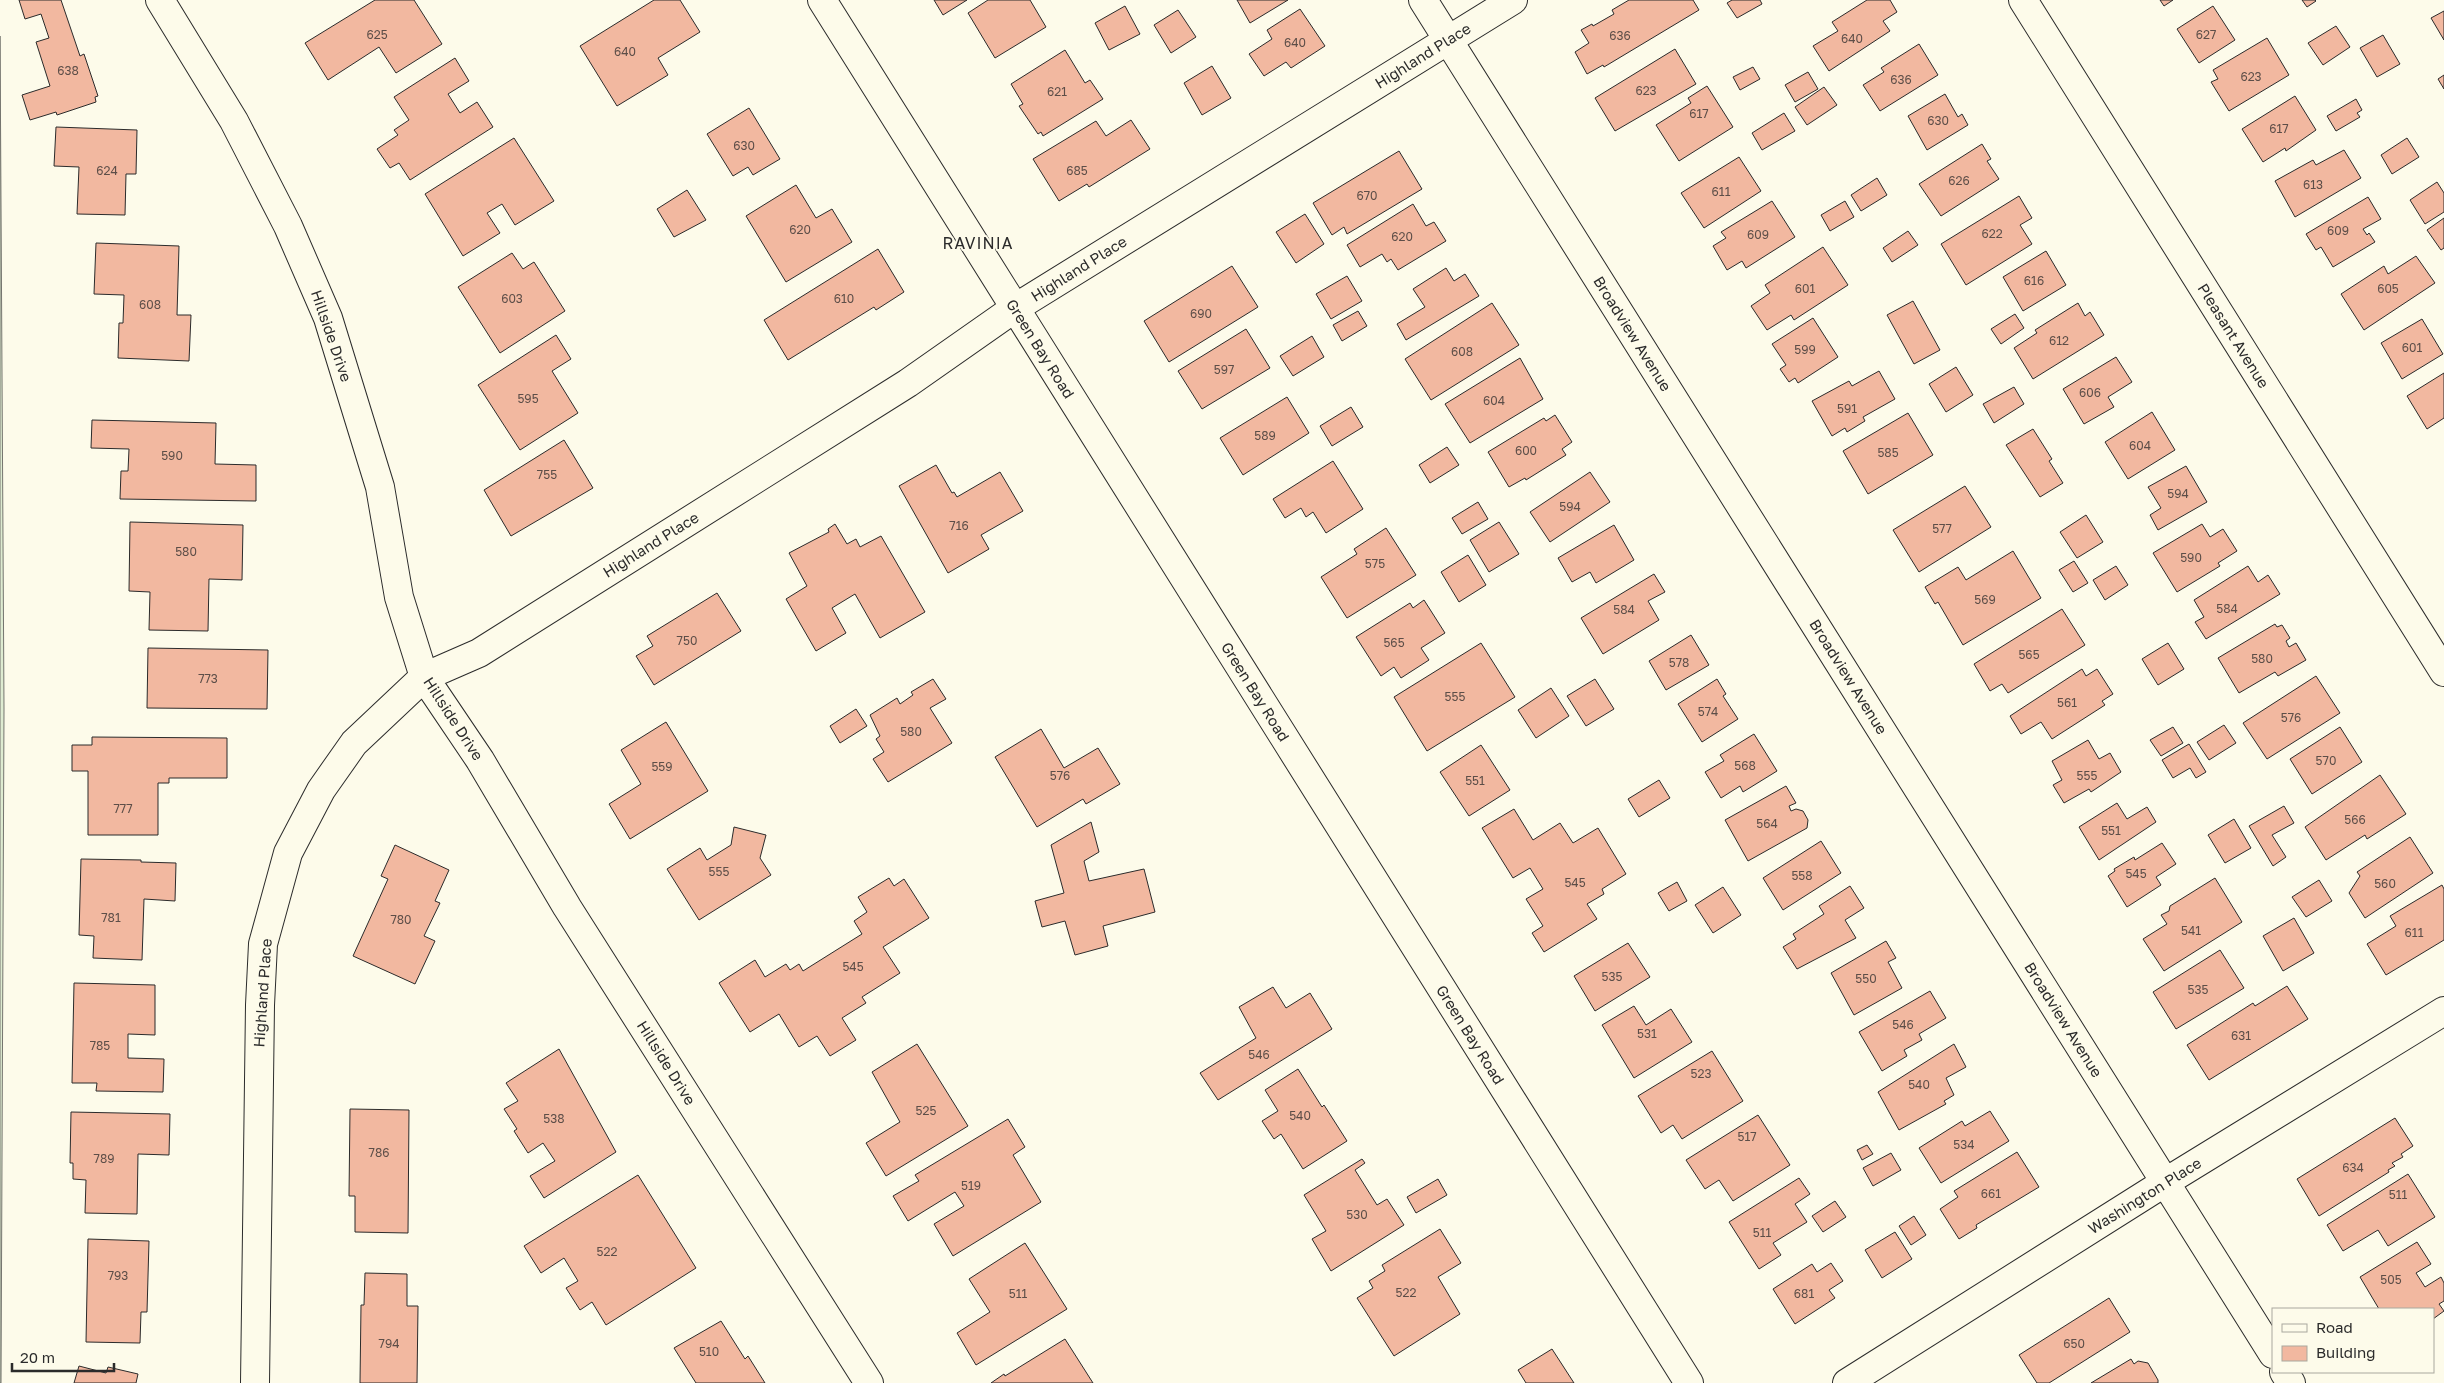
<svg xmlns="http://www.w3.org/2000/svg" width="2444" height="1383" font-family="'Golos Text',sans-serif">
<rect width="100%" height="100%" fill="#fdfbea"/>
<path fill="#deebd1" stroke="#74746e" d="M0 36 4 709 1 1383H0Z"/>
<path fill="#f2b8a0" stroke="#2b2b2b" d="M19 0H61L80 56 84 54 98 96 95 97 96 102 57 115 56 112 30 120 22 95 50 86 36 42 49 38 41 14 25 19Z
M375 0H414L442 44 396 73 379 47 328 80 305 43Z
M654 0H680L700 32 658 58 668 75 617 106 580 46Z
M934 0H967L943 15Z
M988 0H1030L1046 27 995 58 968 13Z
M1237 0H1288L1250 23Z
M1629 0H1693L1699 10 1604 67 1603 65 1587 74 1575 52 1589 43 1581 30 1592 24 1593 26 1614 14 1612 10Z
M1732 0H1760L1762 4 1737 18 1727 3Z
M1867 0H1890L1897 12 1883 21 1890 31 1829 71 1813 46 1838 31 1832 22Z
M2160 0H2173L2164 6Z
M2302 0H2315L2316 1 2307 7Z
M1125 6 1140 34 1109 50 1095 23Z
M2213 6 2235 40 2199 63 2177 29Z
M1300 9 1325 46 1291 68 1286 62 1264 76 1249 54 1272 39 1267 30Z
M1178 10 1196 37 1171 53 1154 25Z
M2444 11V40L2431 18Z
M2336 26 2350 47 2323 65 2308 43Z
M2383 35 2400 64 2377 77 2360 48Z
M2267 38 2289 75 2229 111 2211 82 2218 79 2213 70Z
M1919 44 1938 75 1880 111 1863 85 1884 72 1881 68Z
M1675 49 1696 84 1615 131 1595 98Z
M1065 50 1085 83 1090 80 1103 99 1043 136 1041 132 1038 134 1019 106 1023 104 1011 84Z
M455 58 469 81 448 94 460 113 477 102 493 127 410 180 399 163 390 168 377 149 398 135 394 130 409 120 394 97Z
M1212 66 1231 98 1202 115 1184 83Z
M1753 67 1760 79 1740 90 1733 77Z
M1808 72 1818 89 1795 102 1785 85Z
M2444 75V89L2438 79Z
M1707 86 1733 127 1679 161 1656 125 1691 103 1688 98Z
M1824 87 1837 105 1807 125 1795 107Z
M1945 94 1958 117 1962 114 1968 125 1927 150 1908 116Z
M2295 96 2316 130 2286 151 2285 148 2263 162 2242 129Z
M2356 99 2362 110 2357 113 2360 117 2336 131 2327 116Z
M749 108 780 159 753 175 748 167 733 176 707 134Z
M1784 113 1795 131 1762 150 1752 133Z
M1131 120 1150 149 1089 187 1087 184 1059 201 1033 159 1096 121 1106 136Z
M56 127 137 130 136 174H126L125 215 77 214 79 167 54 166Z
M514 138 554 201 515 225 502 204 487 213 500 233 463 256 425 194Z
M2407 138 2419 157 2392 174 2381 155Z
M1982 144 1991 159 1987 161 1999 179 1941 216 1919 184Z
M2344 150 2361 178 2295 217 2275 181 2313 160 2316 165Z
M1399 151 1422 189 1347 234 1344 227 1332 235 1313 203Z
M1739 157 1761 191 1704 228 1681 193Z
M1877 178 1887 195 1861 211 1851 195Z
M2437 182 2444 193V212L2425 224 2410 200Z
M796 185 816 218 832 209 852 242 786 282 746 216Z
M687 190 706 220 674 237 657 209Z
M2019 196 2032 218 2020 225 2032 244 1966 285 1941 244Z
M2368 197 2381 219 2363 229 2367 235 2369 233 2375 242 2333 267 2321 247 2316 250 2306 234Z
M1772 201 1795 237 1746 268 1742 261 1727 270 1713 246 1726 238 1721 232Z
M1845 201 1854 217 1830 231 1821 215Z
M1413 204 1426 226 1434 222 1446 241 1398 270 1391 259 1387 262 1382 254 1360 267 1347 245Z
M1305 214 1324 244 1296 263 1276 232Z
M2444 218V248L2441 250 2427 230Z
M1908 231 1918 245 1892 262 1883 248Z
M96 243 179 246 177 315H191L189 361 118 358 119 323H123L124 295 94 294Z
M1823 247 1848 285 1794 320 1791 315 1767 330 1751 306 1770 293 1765 285Z
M878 249 904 292 876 310 874 307 788 360 764 320Z
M2046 251 2066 285 2023 311 2003 277Z
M512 253 523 269 534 262 565 311 500 353 458 287Z
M2416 256 2435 283 2364 330 2341 294 2384 266 2388 274Z
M1232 266 1258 307 1169 362 1144 321Z
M1446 268 1454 281 1465 274 1479 296 1406 340 1397 324 1425 307 1413 289Z
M1347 276 1362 301 1331 319 1316 294Z
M1913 301 1940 350 1914 364 1887 315Z
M1492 303 1519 345 1431 400 1405 359Z
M2078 303 2085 316 2090 312 2104 335 2033 379 2014 348 2037 333 2035 330Z
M1358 311 1367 326 1342 341 1333 325Z
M2015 314 2024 328 2001 344 1991 329Z
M1813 318 1838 357 1798 383 1795 378 1789 382 1780 369 1786 365 1772 344Z
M2422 319 2443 354 2402 379 2381 343Z
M1246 329 1270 368 1202 409 1178 371Z
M556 335 571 359 552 371 578 413 520 450 478 385Z
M1312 336 1324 357 1293 376 1280 356Z
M2116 357 2132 382 2108 397 2114 407 2084 424 2063 389Z
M1520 358 1543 399 1470 443 1445 404Z
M1956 367 1973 395 1946 412 1929 384Z
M1879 371 1895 399 1863 417 1865 421 1847 432 1845 428 1832 436 1812 401 1849 381 1852 386Z
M2444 373V418L2427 429 2407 396Z
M2014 387 2024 404 1994 423 1983 404Z
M1287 397 1309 433 1243 475 1220 438Z
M1351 407 1363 427 1332 446 1320 426Z
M2152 412 2175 450 2128 479 2105 442Z
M1908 413 1933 455 1868 494 1843 451Z
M1555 415 1572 442 1562 449 1566 455 1526 480 1525 478 1509 487 1488 452 1544 418 1546 421Z
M92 420 216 423 215 464 256 465V501L120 499 121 471H128L129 449 91 448Z
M2033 429 2052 459 2049 461 2063 483 2040 497 2006 445Z
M564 440 593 488 511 536 484 490Z
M1447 447 1459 465 1430 483 1419 465Z
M1333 461 1363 509 1326 533 1313 512 1306 517 1301 508 1285 518 1273 499Z
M936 465 952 493 954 492 957 497 1000 472 1023 511 981 535 989 549 948 573 899 486Z
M2186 466 2207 502 2158 530 2150 515 2161 508 2148 487Z
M1590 472 1610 502 1550 542 1530 512Z
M1965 486 1991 527 1919 572 1893 530Z
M1478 502 1488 519 1462 534 1452 518Z
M2086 515 2103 542 2077 558 2060 532Z
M130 522 243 525 242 580 209 579 208 631 149 630 150 592 129 591Z
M1499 522 1519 554 1489 572 1470 540Z
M835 524 847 544 856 539 860 547 881 536 925 612 880 638 855 594 832 608 846 633 816 651 786 599 807 586 789 553 829 532 828 529Z
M2202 524 2210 537 2223 529 2237 551 2218 563 2220 566 2177 592 2153 553Z
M1614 525 1634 560 1596 583 1590 572 1572 582 1558 558Z
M1386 528 1416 575 1347 618 1321 577 1357 554 1354 549Z
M2013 551 2041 598 1963 645 1938 602 1935 604 1925 587 1958 567 1966 580Z
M1468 555 1486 585 1459 602 1441 572Z
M2074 561 2088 583 2073 592 2059 570Z
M2116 566 2128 585 2105 600 2093 580Z
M2248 566 2258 582 2268 575 2280 594 2206 639 2195 622 2204 617 2194 600Z
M1654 574 1665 592 1648 601 1659 620 1603 654 1581 618Z
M717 593 741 631 654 685 636 656 653 646 647 636Z
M1424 600 1445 633 1421 648 1429 660 1401 678 1394 667 1381 676 1356 637 1410 603 1413 608Z
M2062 609 2085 645 2008 693 2002 684 1990 691 1974 664Z
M2275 624 2277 627 2282 625 2290 638 2286 641 2289 647 2296 643 2306 660 2278 676 2275 672 2239 693 2218 658Z
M1691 635 1709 665 1666 690 1649 661Z
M1481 643 1515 697 1427 751 1394 697Z
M2168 643 2184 669 2158 685 2142 659Z
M148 648 268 650 267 709 147 708Z
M2082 669 2086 676 2097 669 2113 694 2102 701 2105 705 2052 739 2041 722 2021 734 2010 716Z
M2316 676 2340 713 2267 759 2243 723Z
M933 679 946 699 930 708 952 743 888 782 873 759 884 752 876 739 880 736 870 715 897 698 900 704 913 695 911 692Z
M1595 679 1614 709 1586 726 1567 696Z
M1717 679 1726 694 1723 696 1738 719 1702 742 1678 704Z
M1551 688 1569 716 1536 738 1518 710Z
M856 709 867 726 840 743 830 726Z
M666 722 708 791 630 839 609 804 641 784 621 750Z
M2224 725 2236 743 2209 760 2197 742Z
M2173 727 2183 743 2161 756 2150 740Z
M2340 727 2362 762 2312 794 2290 759Z
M1041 729 1064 768 1098 748 1120 784 1086 804 1083 799 1037 827 995 757Z
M1754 734 1777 771 1743 792 1740 786 1721 798 1705 772 1724 761 1720 755Z
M92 737 227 738V778H169V783H158V835H88V771H72V745H92Z
M2088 740 2099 759 2110 753 2121 772 2091 792 2089 789 2064 803 2053 785 2062 780 2052 761Z
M2189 744 2206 772 2196 778 2190 768 2173 778 2162 760Z
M1481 745 1510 790 1469 816 1440 772Z
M2380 775 2406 814 2367 839 2365 835 2326 860 2305 827Z
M1659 780 1670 798 1639 817 1628 799Z
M1786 786 1796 803 1789 806 1791 811 1796 809 1803 811 1808 820 1807 828 1748 861 1725 820Z
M2117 803 2127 819 2147 807 2156 822 2099 860 2079 827Z
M2284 806 2294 823 2272 835 2286 857 2273 866 2249 826Z
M1514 809 1533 840 1560 823 1573 843 1598 828 1626 874 1602 889 1604 894 1587 904 1597 919 1544 952 1532 933 1543 926 1526 899 1543 889 1530 868 1513 878 1482 828Z
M2234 819 2251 848 2225 863 2208 835Z
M1091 822 1099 852 1084 861 1089 881 1144 869 1155 912 1103 926 1108 946 1075 955 1065 921 1042 927 1035 901 1064 893 1051 845Z
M734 827 766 835 760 858 771 875 699 920 667 869 700 848 707 860 731 845Z
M2410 837 2433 873 2365 918 2349 893 2360 876 2357 872Z
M1821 841 1841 873 1783 910 1763 878Z
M2162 843 2176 864 2156 877 2161 885 2127 907 2108 876 2115 871 2114 869 2134 857 2135 860Z
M395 845 449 870 435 901 440 903 424 936 435 941 415 984 353 956 388 879 381 876Z
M81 859 141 860V862L176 863 175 901 144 899 142 960 93 958 94 936 79 935Z
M889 878 894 886 904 879 929 918 883 947 900 973 862 997 866 1003 842 1018 856 1040 830 1056 817 1036 799 1047 779 1014 750 1032 719 983 755 960 765 977 786 964 790 970 799 964 803 971 862 934 854 921 867 912 858 897Z
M2215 878 2242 922 2164 971 2143 939 2167 924 2161 915 2169 911 2170 906Z
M2319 880 2332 901 2306 917 2292 897Z
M1677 882 1687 901 1669 911 1658 893Z
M2442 885 2444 889V940L2386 975 2367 944 2396 926 2390 916Z
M1850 886 1864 908 1845 920 1856 938 1797 969 1783 947 1796 939 1793 934 1824 914 1819 906Z
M1723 887 1741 915 1713 933 1695 905Z
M2294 918 2314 953 2283 971 2263 936Z
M1886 941 1896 958 1888 962 1902 988 1854 1015 1831 973Z
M1628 943 1650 977 1595 1011 1574 976Z
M2220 950 2244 988 2176 1029 2153 992Z
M74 983 155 985V1035L128 1034V1058L164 1059 163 1092 96 1091 97 1083H72Z
M2287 986 2308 1019 2209 1080 2187 1045 2253 1003 2255 1006Z
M1273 987 1286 1008 1310 993 1332 1029 1218 1100 1200 1073 1256 1038 1239 1007Z
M1930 991 1946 1018 1919 1034 1922 1040 1904 1050 1907 1056 1882 1071 1859 1032Z
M1634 1006 1646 1025 1671 1009 1692 1042 1634 1078 1602 1025Z
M917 1044 968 1126 886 1176 866 1143 900 1122 872 1072Z
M1954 1044 1966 1067 1946 1078 1954 1095 1944 1101 1946 1104 1899 1130 1878 1092Z
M559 1049 616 1152 544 1198 530 1176 555 1161 543 1143 528 1153 514 1131 517 1129 504 1109 518 1101 506 1083Z
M1712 1051 1743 1101 1682 1139 1673 1125 1661 1133 1638 1096Z
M1298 1069 1322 1107 1324 1105 1347 1141 1303 1169 1281 1134 1274 1139 1262 1121 1278 1111 1265 1090Z
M350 1109 409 1110 408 1233 355 1232V1196H349Z
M1990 1111 2009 1141 1941 1183 1919 1148 1962 1121 1965 1126Z
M71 1112 170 1114 169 1155 138 1154 137 1214 85 1213 86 1180 73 1179V1163H70Z
M1758 1115 1790 1165 1733 1201 1719 1180 1705 1189 1686 1160Z
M2395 1118 2413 1146 2401 1154 2403 1157 2392 1163 2395 1166 2388 1170 2389 1172 2319 1216 2297 1179Z
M1008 1119 1025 1147 1013 1155 1041 1202 953 1256 934 1224 964 1206 955 1192 908 1221 893 1196 919 1181 915 1175Z
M1867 1145 1873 1154 1862 1160 1857 1150Z
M2017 1152 2039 1187 1976 1225 1977 1228 1959 1239 1940 1209 1958 1197 1954 1191Z
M1891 1153 1901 1170 1873 1186 1863 1168Z
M1362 1159 1365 1163 1355 1170 1377 1205 1387 1199 1404 1225 1331 1271 1312 1239 1326 1231 1304 1195Z
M2408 1174 2435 1217 2388 1246 2378 1230 2343 1251 2327 1225Z
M638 1175 696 1268 606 1325 592 1302 580 1310 566 1288 578 1281 564 1258 541 1273 524 1246Z
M1799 1178 1810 1194 1795 1204 1807 1222 1773 1243 1781 1255 1759 1269 1729 1222Z
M1438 1179 1447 1195 1416 1213 1407 1197Z
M1835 1201 1846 1217 1823 1232 1812 1216Z
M1914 1216 1926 1235 1911 1245 1899 1226Z
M1440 1229 1461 1263 1438 1277 1460 1314 1394 1356 1357 1298 1373 1288 1369 1281 1385 1271 1382 1265Z
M1895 1232 1912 1259 1882 1278 1865 1250Z
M88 1239 149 1241 147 1312H141L140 1343 86 1342Z
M2417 1242 2431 1264 2416 1273 2425 1287 2441 1277 2444 1283V1301L2439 1304 2444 1311 2433 1319V1309H2379L2360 1277Z
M1025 1243 1067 1309 976 1365 957 1333 990 1312 969 1279Z
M1831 1263 1843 1281 1829 1290 1835 1298 1795 1324 1773 1289 1812 1264 1817 1272Z
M365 1273 407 1274V1306H418L417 1383H360L361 1305H364Z
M2109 1298 2130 1332 2049 1383H2037L2019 1355Z
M721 1321 745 1359 748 1356 765 1383H696L674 1348Z
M1065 1339 1093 1383H991L1004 1374 1005 1376Z
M1552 1349 1574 1383H1526L1518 1370Z
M2131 1359 2134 1364 2138 1361 2148 1363 2158 1380V1383H2091Z
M79 1366 106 1373 108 1367 138 1374 136 1383H74Z"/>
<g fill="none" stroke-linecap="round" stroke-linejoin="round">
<defs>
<path id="street" d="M160 0 234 121 288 226 328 318 380 487 399 597 424 677 480 760 567 907 869 1383
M1423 0 2273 1354
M2023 0 2444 672
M2284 1372 2291 1383
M255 1383 260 1005 263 944 288 853 321 790 354 743 424 677 479 653 908 383 1015 308 1513 0
M1847 1383 2164 1183 2444 1011"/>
<path id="secondary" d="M822 0 1689 1383"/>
</defs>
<use href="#street" stroke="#2b2b2b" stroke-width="30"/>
<use href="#secondary" stroke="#2b2b2b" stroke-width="30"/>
<use href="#street" stroke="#fdfbea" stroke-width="28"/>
<use href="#secondary" stroke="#fdfbea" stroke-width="28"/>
</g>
<g text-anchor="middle" stroke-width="4" stroke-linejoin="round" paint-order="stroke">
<g font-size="12" fill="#5d4e48">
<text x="377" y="39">625</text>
<text x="2206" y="39">627</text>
<text x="1620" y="40">636</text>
<text x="1852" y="43">640</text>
<text x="1295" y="47">640</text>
<text x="625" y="56">640</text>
<text x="68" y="75">638</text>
<text x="2251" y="81">623</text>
<text x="1901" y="84">636</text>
<text x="1646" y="95">623</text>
<text x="1057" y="96">621</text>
<text x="1699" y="118">617</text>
<text x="1938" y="125">630</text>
<text x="2279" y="133">617</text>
<text x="744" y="150">630</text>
<text x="107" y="175">624</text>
<text x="1077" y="175">685</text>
<text x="1959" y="185">626</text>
<text x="2313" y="189">613</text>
<text x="1721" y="196">611</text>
<text x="1367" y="200">670</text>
<text x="800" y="234">620</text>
<text x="2338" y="235">609</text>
<text x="1992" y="238">622</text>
<text x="1758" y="239">609</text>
<text x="1402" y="241">620</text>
<text x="2034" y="285">616</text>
<text x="1805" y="293">601</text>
<text x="2388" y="293">605</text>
<text x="512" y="303">603</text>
<text x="844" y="303">610</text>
<text x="150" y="309">608</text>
<text x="1201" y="318">690</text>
<text x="2059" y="345">612</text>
<text x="2412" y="352">601</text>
<text x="1805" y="354">599</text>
<text x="1462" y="356">608</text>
<text x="1224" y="374">597</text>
<text x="2090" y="397">606</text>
<text x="528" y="403">595</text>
<text x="1494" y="405">604</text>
<text x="1847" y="413">591</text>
<text x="1265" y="440">589</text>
<text x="2140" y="450">604</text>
<text x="1526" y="455">600</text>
<text x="1888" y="457">585</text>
<text x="172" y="460">590</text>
<text x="547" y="479">755</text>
<text x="2178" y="498">594</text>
<text x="1570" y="511">594</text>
<text x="959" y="530">716</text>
<text x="1942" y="533">577</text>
<text x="186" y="556">580</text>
<text x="2191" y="562">590</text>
<text x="1375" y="568">575</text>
<text x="1985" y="604">569</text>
<text x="2227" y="613">584</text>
<text x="1624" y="614">584</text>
<text x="687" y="645">750</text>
<text x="1394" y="647">565</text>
<text x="2029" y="659">565</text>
<text x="2262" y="663">580</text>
<text x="1679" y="667">578</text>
<text x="208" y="683">773</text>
<text x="1455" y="701">555</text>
<text x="2067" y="707">561</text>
<text x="1708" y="716">574</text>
<text x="2291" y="722">576</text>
<text x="911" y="736">580</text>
<text x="2326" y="765">570</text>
<text x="1745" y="770">568</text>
<text x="662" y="771">559</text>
<text x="1060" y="780">576</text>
<text x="2087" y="780">555</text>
<text x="1475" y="785">551</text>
<text x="123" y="813">777</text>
<text x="2355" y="824">566</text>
<text x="1767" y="828">564</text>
<text x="2111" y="835">551</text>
<text x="719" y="876">555</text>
<text x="2136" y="878">545</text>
<text x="1802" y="880">558</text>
<text x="1575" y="887">545</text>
<text x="2385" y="888">560</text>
<text x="111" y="922">781</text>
<text x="401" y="924">780</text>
<text x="2191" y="935">541</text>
<text x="2414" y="937">611</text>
<text x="853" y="971">545</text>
<text x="1612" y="981">535</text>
<text x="1866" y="983">550</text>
<text x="2198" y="994">535</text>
<text x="1903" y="1029">546</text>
<text x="1647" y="1038">531</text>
<text x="2241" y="1040">631</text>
<text x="100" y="1050">785</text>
<text x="1259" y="1059">546</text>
<text x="1701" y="1078">523</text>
<text x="1919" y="1089">540</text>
<text x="926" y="1115">525</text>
<text x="1300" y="1120">540</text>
<text x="554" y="1123">538</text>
<text x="1747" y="1141">517</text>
<text x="1964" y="1149">534</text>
<text x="379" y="1157">786</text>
<text x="104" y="1163">789</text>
<text x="2353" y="1172">634</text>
<text x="971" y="1190">519</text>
<text x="1991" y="1198">661</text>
<text x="2398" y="1199">511</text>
<text x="1357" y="1219">530</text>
<text x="1762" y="1237">511</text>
<text x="607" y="1256">522</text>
<text x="118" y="1280">793</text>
<text x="2391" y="1284">505</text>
<text x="1406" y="1297">522</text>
<text x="1018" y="1298">511</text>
<text x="1804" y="1298">681</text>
<text x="389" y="1348">794</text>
<text x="2074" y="1348">650</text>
<text x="709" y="1356">510</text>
</g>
<g font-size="15" fill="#2b2b2b" stroke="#fdfbea">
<text transform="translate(1423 56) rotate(-32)" y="5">Highland Place</text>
<text transform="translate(1079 269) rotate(-32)" y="5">Highland Place</text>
<text transform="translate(1632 334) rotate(58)" y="5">Broadview Avenue</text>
<text transform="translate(331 336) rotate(71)" y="5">Hillside Drive</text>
<text transform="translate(2233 336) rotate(58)" y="5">Pleasant Avenue</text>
<text transform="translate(1040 349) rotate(58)" y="5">Green Bay Road</text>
<text transform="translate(651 545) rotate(-32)" y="5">Highland Place</text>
<text transform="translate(1848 677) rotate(58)" y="5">Broadview Avenue</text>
<text transform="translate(1255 692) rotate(58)" y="5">Green Bay Road</text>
<text transform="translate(453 719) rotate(57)" y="5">Hillside Drive</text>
<text transform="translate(263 993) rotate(-86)" y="5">Highland Place</text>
<text transform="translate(2063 1020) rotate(58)" y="5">Broadview Avenue</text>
<text transform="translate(1470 1035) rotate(58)" y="5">Green Bay Road</text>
<text transform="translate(666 1063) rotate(58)" y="5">Hillside Drive</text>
<text transform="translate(2145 1196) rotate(-32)" y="5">Washington Place</text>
</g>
<g font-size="16" letter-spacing="1" fill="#2b2b2b" stroke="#fdfbea">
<text x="978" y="249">RAVINIA</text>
</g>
</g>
<rect x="2272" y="1308" width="162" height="65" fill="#fdfbea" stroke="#a9a89e"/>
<rect x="2282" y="1324" width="25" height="8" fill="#fdfbea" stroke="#a9a89e"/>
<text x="2316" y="1333" font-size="15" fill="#2b2b2b">Road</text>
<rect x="2282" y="1346" width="25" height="15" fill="#f2b8a0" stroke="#a9a89e"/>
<text x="2316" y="1358" font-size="15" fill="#2b2b2b">Building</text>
<path d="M12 1363v8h102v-8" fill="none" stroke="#2b2b2b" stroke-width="2.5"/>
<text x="20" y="1363" font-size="15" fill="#2b2b2b" stroke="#fdfbea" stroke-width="4" paint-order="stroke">20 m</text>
</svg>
